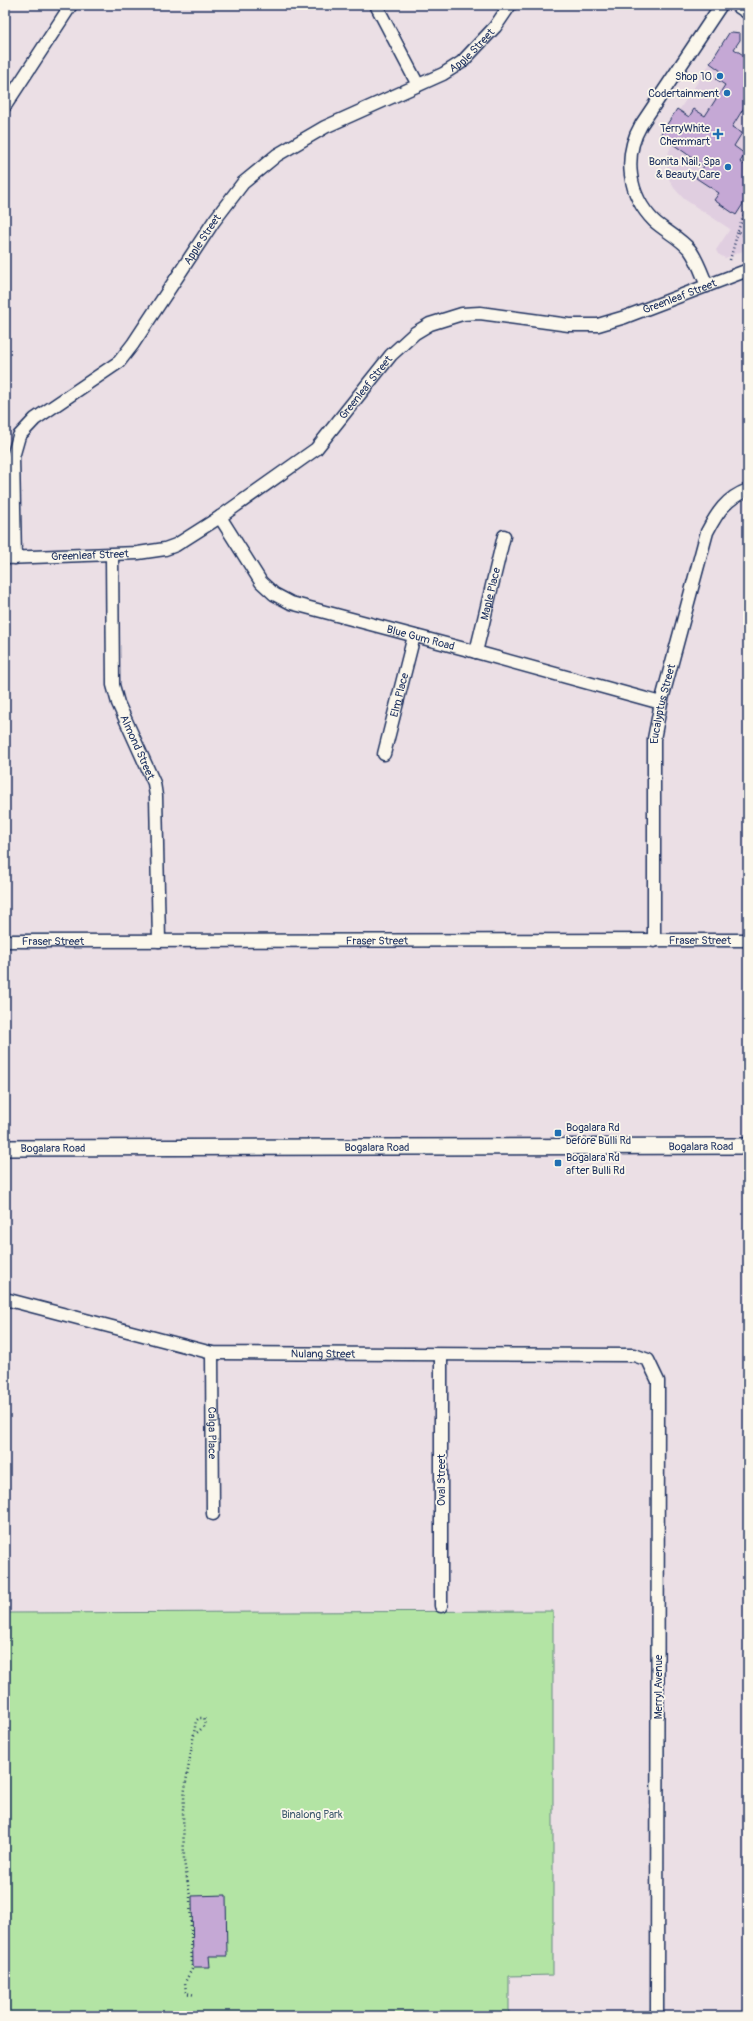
<svg xmlns="http://www.w3.org/2000/svg" width="753" height="2021" font-family="Pangolin,sans-serif">
<rect width="100%" height="100%" fill="#ebdfe5"/>
<filter id="ink" filterUnits="userSpaceOnUse"><feTurbulence type="fractalNoise" baseFrequency=".025" numOctaves="2"/><feDisplacementMap in="SourceGraphic" scale="8" xChannelSelector="R" yChannelSelector="G"/><feConvolveMatrix kernelMatrix="1 2 1 2 8 2 1 2 1" color-interpolation-filters="sRGB"/></filter>
<g filter="url(#ink)">
<path fill="#e0cee0" d="M740 40 734 49 748 58V249L725 258 718 254 716 250 730 229 684 199 674 188 669 179 667 166 668 154 672 144 662 136 711 62Z"/>
<path fill="#b3e4a4" stroke="#678a81" d="M553 1611V1975L509 1976V2016H5V1613Z"/>
<path fill="#c5a8d5" stroke="#1b2f5e" d="M732 32 740 33V40L734 49 748 58V101L732 127 742 133 734 146 745 154 740 162 748 167V196L736 215 714 200 719 193 696 178 704 166 660 135 677 109 689 117 694 109 705 116 725 85 716 79 721 71 710 63 729 33Z
M226 1895 227 1956H209L210 1967H193L192 1896Z"/>
<g fill="none" stroke-linecap="round" stroke-linejoin="round">
<defs>
<g id="minor">
<path d="M376 5 418 85"/>
<path d="M736 5 748 13"/>
<path d="M5 106 71 5"/>
<path d="M707 286C702 274 698 261 690 250 680 238 665 231 654 221 628 195 623 156 641 125L721 5"/>
<path id="s1" d="M220 517 261 582 274 594 291 603 476 652 661 703"/>
<path id="s2" d="M112 555 113 685 118 703 154 783 156 796 159 941"/>
<path id="s3" d="M5 558 138 553 165 549 176 545 220 517 316 449 391 355 415 333 430 324 462 314 480 313 569 325H598L625 317 748 270"/>
<path id="s4" d="M15 558 13 457 19 436 35 419 119 362 133 344 214 221 243 183 277 155 325 127 443 74 462 62 495 27 510 5"/>
<path id="s5" d="M476 652 504 536"/>
<path id="s6" d="M384 754 414 636"/>
<path id="s7" d="M5 941 748 940"/>
<path id="s8" d="M654 941V739L661 703 707 532C717 513 726 498 748 490"/>
<path id="s9" d="M5 1299 212 1353 634 1355 648 1360 658 1381 657 2016"/>
<path id="s10" d="M212 1353 213 1514"/>
<path d="M441 1355V1606"/>
</g>
<g id="tertiary">
<path id="s11" d="M5 1148 748 1146"/>
</g>
</defs>
<use href="#minor" stroke="#1b2f5e" stroke-width="15"/>
<use href="#tertiary" stroke="#1b2f5e" stroke-width="18"/>
<path stroke="#1b2f5e" stroke-width="2.5" stroke-dasharray="1 3" stroke-linecap="butt" d="M699 5 704 8
M745 109 748 105
M743 224 748 217
M738 231 748 202
M744 235 748 229
M730 260 738 231 748 238
M194 1735C199 1731 207 1726 204 1718H199L196 1721 185 1788 183 1810 184 1861 190 1896 192 1969 185 1982 186 1993 195 1995"/>
<use href="#minor" stroke="#fbf7ec" stroke-width="12"/>
<use href="#tertiary" stroke="#fbf7ec" stroke-width="15"/>
</g>
</g>
<g fill="#1f6fb2" stroke="#fbf7ec" stroke-width="1.5">
<circle cx="720" cy="76" r="4"/>
<circle cx="727" cy="93" r="4"/>
<path d="M716 128h4v4h4v4h-4v4h-4v-4h-4v-4h4z"/>
<circle cx="728" cy="167" r="4"/>
<rect x="554" y="1129" width="8" height="8" rx="2"/>
<rect x="554" y="1159" width="8" height="8" rx="2"/>
</g>
<g text-anchor="middle" stroke-width="3.5" stroke-linejoin="round" paint-order="stroke">
<g font-size="11" fill="#1b2f5e" stroke="#fbf7ec">
<text dy="4" stroke="none"><textPath href="#s4" startOffset="732">Apple Street</textPath></text>
<text dy="4" stroke="none"><textPath href="#s4" startOffset="396">Apple Street</textPath></text>
<text dy="4" stroke="none"><textPath href="#s3" startOffset="769">Greenleaf Street</textPath></text>
<text dy="4" stroke="none"><textPath href="#s3" startOffset="421">Greenleaf Street</textPath></text>
<text dy="4" stroke="none"><textPath href="#s3" startOffset="85">Greenleaf Street</textPath></text>
<text dy="4" stroke="none"><textPath href="#s5" startOffset="60">Maple Place</textPath></text>
<text dy="4" stroke="none"><textPath href="#s1" startOffset="248">Blue Gum Road</textPath></text>
<text dy="4" stroke="none"><textPath href="#s6" startOffset="61">Elm Place</textPath></text>
<text dy="4" stroke="none"><textPath href="#s8" startOffset="238">Eucalyptus Street</textPath></text>
<text dy="4" stroke="none"><textPath href="#s2" startOffset="197">Almond Street</textPath></text>
<text dy="4" stroke="none"><textPath href="#s7" startOffset="48">Fraser Street</textPath></text>
<text dy="4" stroke="none"><textPath href="#s7" startOffset="372">Fraser Street</textPath></text>
<text dy="4" stroke="none"><textPath href="#s7" startOffset="695">Fraser Street</textPath></text>
<text dy="4" stroke="none"><textPath href="#s11" startOffset="696">Bogalara Road</textPath></text>
<text dy="4" stroke="none"><textPath href="#s11" startOffset="372">Bogalara Road</textPath></text>
<text dy="4" stroke="none"><textPath href="#s11" startOffset="48">Bogalara Road</textPath></text>
<text dy="4" stroke="none"><textPath href="#s9" startOffset="325">Nulang Street</textPath></text>
<text dy="4" stroke="none"><textPath href="#s10" startOffset="80">Calga Place</textPath></text>
<text transform="translate(441 1480) rotate(-90)" y="4">Oval Street</text>
<text transform="translate(658 1687) rotate(-90)" y="4">Merryl Avenue</text>
</g>
<g font-size="11" fill="#1b2f5e" stroke="#fbf7ec" text-anchor="end">
<text x="712" y="80">Shop 10</text>
<text x="719" y="97">Codertainment</text>
<text x="710" y="132">TerryWhite<tspan x="710" dy="13">Chemmart</tspan></text>
<text x="720" y="165">Bonita Nail, Spa<tspan x="720" dy="13">&amp; Beauty Care</tspan></text>
<text x="566" y="1131" text-anchor="start">Bogalara Rd<tspan x="566" dy="13">before Bulli Rd</tspan></text>
<text x="566" y="1161" text-anchor="start">Bogalara Rd<tspan x="566" dy="13">after Bulli Rd</tspan></text>
</g>
<g font-size="11" fill="#415c70" stroke="#fbf7ec">
<text x="312" y="1818">Binalong Park</text>
</g>
</g>
<rect width="753" height="2021" fill="none" stroke="#fbf7ec" stroke-width="20"/>
<rect x="10" y="10" width="733" height="2001" fill="none" stroke="#1b2f5e" stroke-width="1.5" filter="url(#ink)"/>
</svg>
